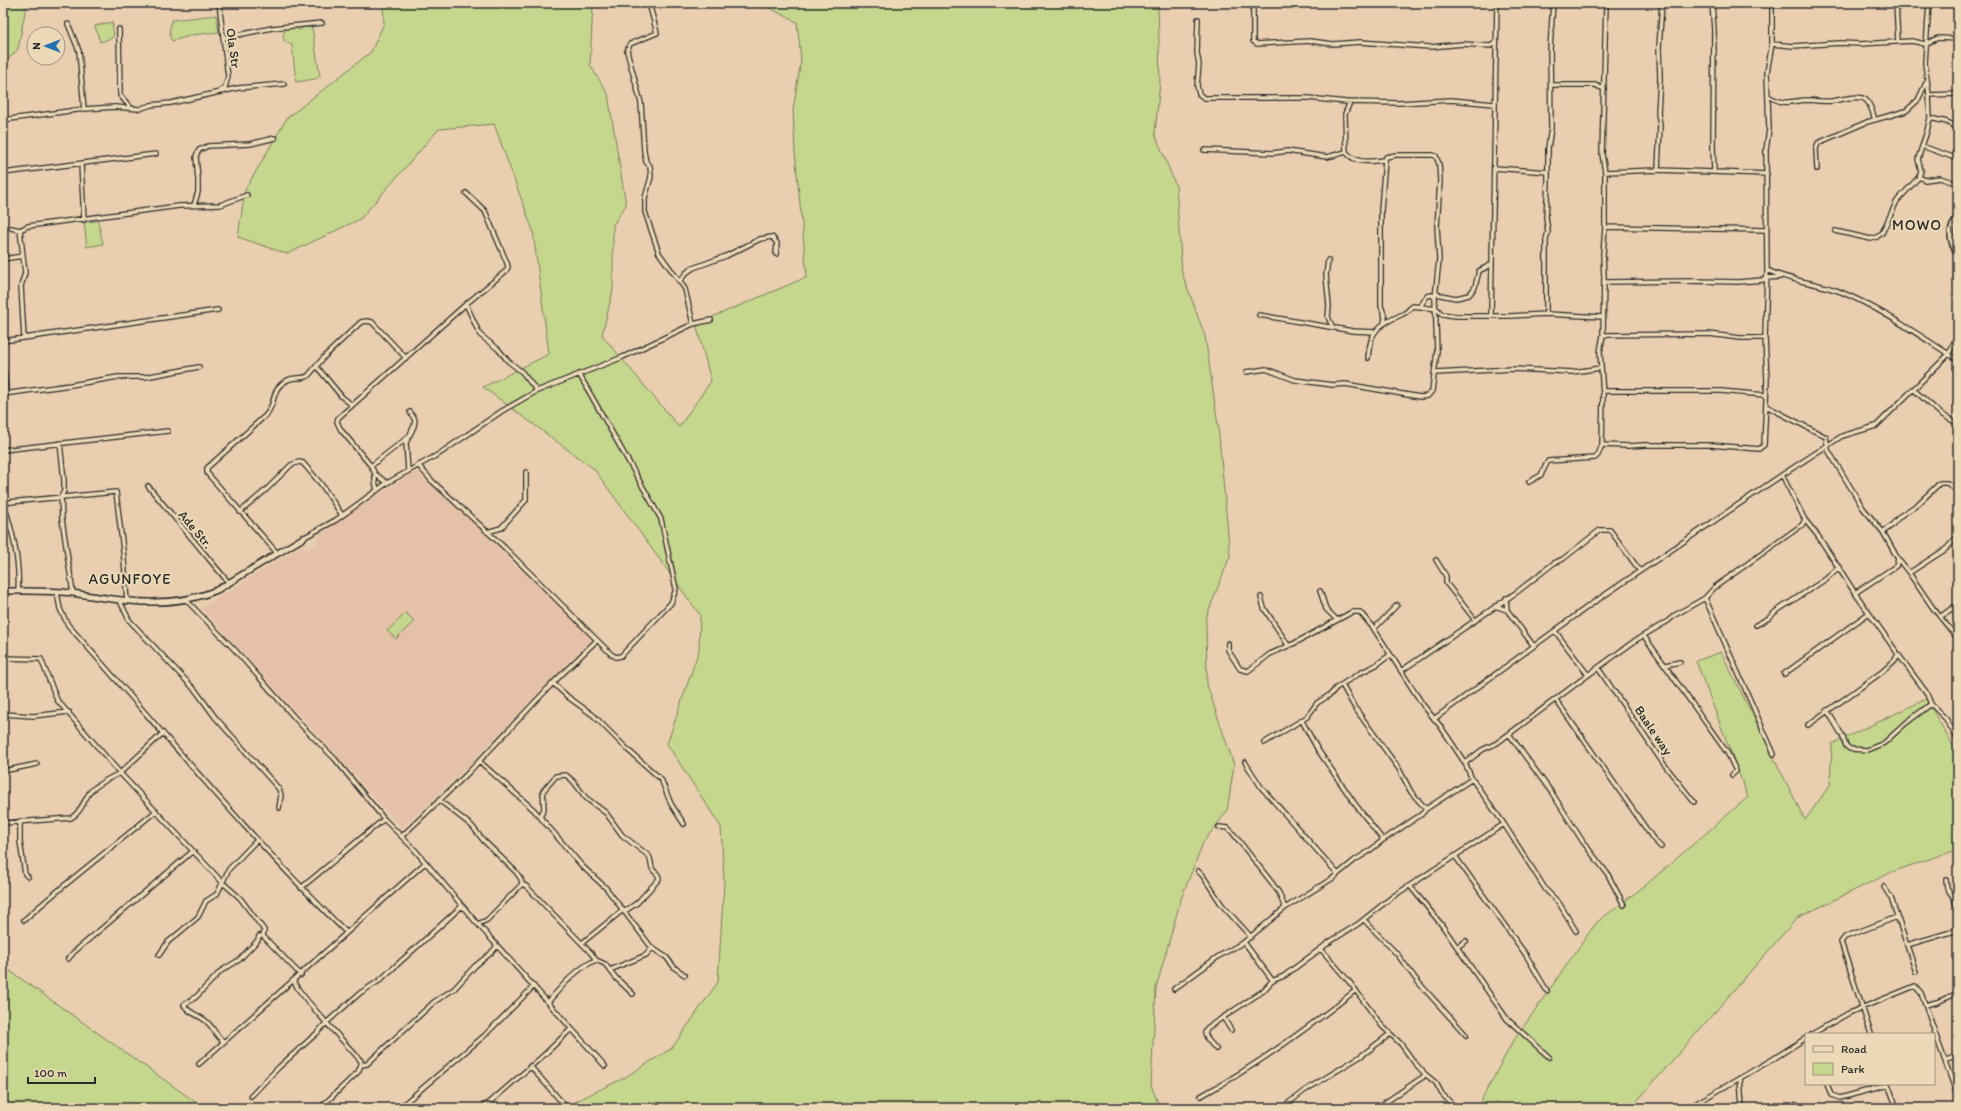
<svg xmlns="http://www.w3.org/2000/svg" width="1961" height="1111" font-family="Itim,sans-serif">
<rect width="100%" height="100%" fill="#e9ceb0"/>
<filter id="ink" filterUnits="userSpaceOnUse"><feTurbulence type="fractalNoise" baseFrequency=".025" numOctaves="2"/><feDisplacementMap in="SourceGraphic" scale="8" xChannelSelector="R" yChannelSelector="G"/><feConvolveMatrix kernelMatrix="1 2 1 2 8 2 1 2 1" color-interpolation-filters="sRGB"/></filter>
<g filter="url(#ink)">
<path fill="#e5c1a8" d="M417 469 592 638 457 777 402 828 202 608 302 545 308 549 317 544 319 534Z"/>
<path fill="#c5d78c" stroke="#78815c" d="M3 3H33L26 7 18 49 3 65Z
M383 3H593L590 65 608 94 626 205 613 225V290L602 335 679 427 711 381 696 324 807 277 795 152 793 110 801 60 797 22 760 3H1158L1160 81 1155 134 1176 186 1182 273 1205 336 1218 425 1230 556 1206 618 1207 685 1234 765 1227 811 1203 843 1181 899 1156 988 1151 1085 1160 1108H562L624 1078 672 1048 718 982 724 881 721 827 667 744 699 650 700 615 594 469 483 387 549 354 533 231 494 124 439 129 360 219 287 254 238 237 245 190 287 118 371 52 384 23Z
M216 15 219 32 192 35 172 41C168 35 170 26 172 20Z
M112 22 114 35 112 38 100 42 95 26Z
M304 27 312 28 320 76 315 79 296 82 292 45 285 42 283 37 285 29 295 28 300 30Z
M98 221 103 244 87 247 84 222Z
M406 613 414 621 396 639 387 631Z
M1721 652 1805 820 1830 785 1832 744 1926 699 1958 754V849L1892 872 1797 918 1631 1108H1477L1512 1043 1596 923 1647 884 1748 797 1696 661Z
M3 966 204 1108H9L3 1095Z"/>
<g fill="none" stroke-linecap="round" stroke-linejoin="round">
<defs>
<path id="street" d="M219 3 228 77 225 87 220 91
M649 3 657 33 630 44 627 51 641 103 644 151 646 162 650 166 651 177 645 198V212L659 253 685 289 693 324
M1253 3V41L1257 44 1310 41 1333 44 1360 42 1430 47 1463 44 1490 46 1496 43
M1712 3 1714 30 1713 146 1714 172
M1896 3 1898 42
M1198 19 1197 53 1199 64 1197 86 1199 94 1204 98H1308L1346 102 1399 103 1451 100 1494 104
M68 24 79 51 84 109
M119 29 120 95 130 107
M223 38 272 28 322 23
M1772 44 1793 46 1840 43 1860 44 1912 41 1925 44 1938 38 1958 39
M1551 85H1595L1604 89
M1929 95 1958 94
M1768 96C1787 107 1791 100 1810 100 1817 101 1825 102 1832 101 1840 100 1858 94 1866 100 1871 105 1873 113 1875 120
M1930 118 1947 122 1958 128
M3 120 84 109 115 107 139 109 151 105 171 103 238 88 284 84
M1922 146 1958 159
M1204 150 1273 153 1287 151 1327 157 1346 152
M1346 152 1345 114 1350 102
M81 164 84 220
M1494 168 1548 172
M1817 169 1816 149 1818 143 1867 122 1906 111 1918 100 1927 81
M1658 170 1660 125 1658 113 1660 78 1659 47 1662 3
M1605 172 1658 170 1767 174
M3 173 156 154
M1919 177 1925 180 1940 178 1958 184
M194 205 198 192V180L196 156 199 150 208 146 250 144 275 138
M1956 221 1958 199
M1605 227 1767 230
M11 228 20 230 28 226 179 206 220 205 247 195
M20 230 25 273 21 286 24 338
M1835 231 1871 239 1877 237 1882 233 1897 201 1919 177 1921 171 1918 159 1927 131 1930 118 1929 95 1925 63 1929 3
M3 259 23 256
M1328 260 1326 275 1329 306 1328 317 1333 328
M1767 270C1792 282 1816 282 1841 292 1882 309 1920 336 1958 360
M680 281 686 273 693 268 726 256 760 239 772 237 777 243 776 254
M1604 282 1695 281 1738 282 1763 280 1767 278 1780 277
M1436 294 1456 298 1469 295 1475 287 1479 271 1492 264
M466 304 480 335 498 349 508 361 522 372 537 391
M1420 307 1427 296 1432 295 1435 298
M1546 314V240L1548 232 1546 217 1548 181V148L1551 128 1550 49 1553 3
M1259 315 1353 331 1375 332
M1491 315 1497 3
M1384 323 1385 317 1381 306V210L1385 160
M1603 335 1709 334 1740 338H1765
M3 341 218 310
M1368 358C1370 329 1379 325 1403 314 1408 312 1409 308 1413 306L1437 309 1442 314 1456 316H1510L1546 314 1603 317
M3 359 6 393
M317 367 342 397 352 405
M1246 372 1266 369 1295 380 1333 385 1345 384 1420 397 1428 396 1432 391 1437 351 1435 298 1439 259 1437 227 1440 181 1439 164 1436 156 1433 155H1396L1386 157 1385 160C1369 161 1357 165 1346 152
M1435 373 1513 369 1573 372 1601 368
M1913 389 1941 414 1958 424
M1603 391H1721L1765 395
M3 394 71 385 118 377H145L199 367
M1766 406 1826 437 1828 450 1863 508 1883 532 1898 559 1909 573 1933 608 1958 639
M60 443 64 480V491L61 497 62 519 73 593
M1602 445 1628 446 1644 445H1711L1759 449 1764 445 1767 380 1765 338 1767 270 1766 150 1769 129 1767 72 1772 44V3
M3 450 168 431
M418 465 432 481 505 548 611 654 616 657 621 656 671 603 676 589 661 519 579 374
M371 466 407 438
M408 471 406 443 414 426 415 420 410 412
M375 474V481L377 490
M1782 475 1805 520 1818 536 1855 593 1898 654 1895 660 1882 672 1808 725
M1529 482 1541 475 1548 461 1595 458 1598 455 1602 445 1603 395 1600 352 1603 335 1604 277 1603 255 1605 227V172L1602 154 1606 3
M387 483 375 474 371 466 341 430 337 422 338 418 466 304 506 271 508 267 507 263 485 211 466 193
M148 486 229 583
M3 505 10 502 116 492 124 559 127 602
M4 505C13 532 20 563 18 591
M240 512 267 489 291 465 299 462 303 463 321 484 342 515
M487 532 501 528 526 500V472
M1883 532 1891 526 1900 516 1917 505 1940 483H1947L1958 491
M303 538 336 520 387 483 439 454 502 411 537 391 623 357 693 324 711 320
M278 554 207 473V468L266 415C278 401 269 388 290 379 296 377 302 379 308 376L325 356 361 322 367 321 372 322 406 358
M1436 560 1446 576V583L1475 620
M1909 573 1946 549 1958 536
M1320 591 1326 609 1337 620
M57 592 60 609 68 625C160 728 247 835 346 932
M1855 593 1896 566 1898 559
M1261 597 1264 608 1288 645
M1506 598 1507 610
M1705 598 1774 754
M186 600 235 650 302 726 335 759 384 819 415 850 475 921 605 1066
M120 601 129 620 196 691 215 717 279 789 281 795 279 808
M1495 606 1507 610 1533 645
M1940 617 1958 604
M1756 625 1769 618 1775 612 1826 579 1839 567
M1374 629 1397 605
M1555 631 1588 675
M1644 636 1728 754 1736 771 1732 775
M1228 643V650L1240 669 1248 671 1270 654 1295 643 1352 612H1360L1374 629 1423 705 1441 727 1465 763 1472 779 1504 824 1546 890 1559 903 1576 931
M1898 654 1926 692 1931 704 1946 719 1957 738
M3 658 41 659 57 700 120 773C110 778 98 783 90 792 84 800 81 813 71 818L3 823
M1665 665 1680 662
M1598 668 1663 763 1694 802
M1401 671 1517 592 1554 563 1563 559 1600 530H1610L1640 571
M1784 674 1869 613
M553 683 568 697 593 715 629 751 661 779 671 804 684 824
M1342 685 1355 708 1399 769 1411 792 1426 809
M1556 700 1654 840 1661 847
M1827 710 1842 735 1846 746 1850 749 1867 750 1884 743 1906 723 1931 704
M3 714 33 716 69 712
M1434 719 1590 605 1782 475 1842 436 1876 426 1949 354 1958 333
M1302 721 1318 750 1355 804 1383 840
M163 733 120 773 223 883 240 898 264 930 263 936 301 975
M1509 734 1552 793 1583 842 1607 873 1624 905
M1264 743 1307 717 1317 703 1331 694 1336 688 1360 673 1376 665 1390 655
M479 761 534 810 582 866 606 888 652 948 666 957 675 968 685 975
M1245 762 1261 787 1338 874
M1465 763 1482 750 1497 743 1588 675 1636 640 1668 621 1675 615 1705 598 1715 587 1802 525 1805 520
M3 771 37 764
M439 800 472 826 483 840 516 872 521 879 522 884
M540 817 544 809 543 791 556 776 566 775 573 781 586 798 606 813 622 835 649 856C652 861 650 866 653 870 656 874 659 873 659 879L637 903 625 911
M20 821V842L25 874 28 877
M1219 827 1228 828 1232 832 1272 883 1279 893 1285 908
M402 836 466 775 553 683 597 640
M1455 856 1526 955 1547 991
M1198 871 1203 876 1222 905 1251 937
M1946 879 1947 888 1954 898 1958 912
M522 884 526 886 591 953 596 960
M1410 886 1441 924 1507 1019 1549 1057
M1884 887 1891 898 1916 972
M301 888 384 819
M24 920C66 882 112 848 156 811
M1364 920 1397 954 1418 982 1466 1035
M478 924 487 920 522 884
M1244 942 1273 981
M582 943 623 910
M1907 945 1958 930
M1457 947 1466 941
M1321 949 1351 984 1382 1026 1401 1044 1414 1062 1425 1074 1436 1083 1442 1094 1456 1108
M159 955 168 942 198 917 206 901 217 894 229 869 256 841
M68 959 74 952 193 851
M610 970 646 955 652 948
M294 981C295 991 351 1049 361 1061V1065L367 1064 434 1002 454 989 475 966 491 953 497 946
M1174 989 1219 956 1244 942 1285 908 1333 878 1355 860 1368 852 1383 840 1422 814 1426 809 1472 779
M549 1001C561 987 578 967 596 960L605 964 616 978 633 994
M1925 1005 1937 1002 1958 993
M1223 1017 1231 1030
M1812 1034 1849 1013 1915 986 1921 993 1958 1098
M1871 1034 1841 942 1845 937 1897 917
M223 1041C214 1034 214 1028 207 1022 200 1015 189 1014 184 1005L196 997 221 971 239 960 258 940 259 936H263
M1216 1049 1208 1040 1205 1033 1207 1028 1263 991 1272 981 1284 976 1331 941 1358 924 1392 897 1504 824
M1946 1060 1958 1056
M199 1064 425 863
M530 1066 567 1108
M1740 1078 1742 1108
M1827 1084 1831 1095 1840 1098 1888 1085
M1888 1084 1897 1108
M251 1096 279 1067 317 1033 326 1023 360 993 379 981 462 906
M1201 1096C1256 1066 1307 1029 1356 990
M489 1103 493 1108
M1796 1104V1108
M320 1108 358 1072 361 1065
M399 1108 484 1036 534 986
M481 1108 489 1103 544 1055 571 1029
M1282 1108 1304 1091 1361 1056 1390 1034
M1377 1108 1423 1077 1425 1074
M1688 1108 1773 1059 1806 1038"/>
<path id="secondary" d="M1958 219C1947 229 1951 243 1958 255
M3 591C26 591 50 590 73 593 122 601 170 610 217 590L303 538"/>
</defs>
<use href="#street" stroke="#2b2b2b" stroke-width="6"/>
<use href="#secondary" stroke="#2b2b2b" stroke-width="8"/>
<use href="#street" stroke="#ecd9b7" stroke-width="3.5"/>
<use href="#secondary" stroke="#ecd9b7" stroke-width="5"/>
</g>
</g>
<g text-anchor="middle" stroke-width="4" stroke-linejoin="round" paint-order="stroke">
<g font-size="13" fill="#2b2b2b" stroke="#ecd9b7">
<text transform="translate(234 48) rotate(82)" y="5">Ola Str</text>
<text transform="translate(196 529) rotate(50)" y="5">Ade Str.</text>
<text transform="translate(1654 730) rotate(56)" y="5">Baale way</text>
</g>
<g font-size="15" letter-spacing="1" fill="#2b2b2b" stroke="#ecd9b7">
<text x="1917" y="230">MOWO</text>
<text x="130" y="584">AGUNFOYE</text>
</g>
</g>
<rect width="1961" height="1111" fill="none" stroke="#ecd9b7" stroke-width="16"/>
<rect x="8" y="8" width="1945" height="1095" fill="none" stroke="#2b2b2b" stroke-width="1.5" filter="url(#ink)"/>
<rect x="1805" y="1033" width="130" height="52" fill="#ecd9b7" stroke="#9f937f"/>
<rect x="1813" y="1046" width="20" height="6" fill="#ecd9b7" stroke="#9f937f"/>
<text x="1841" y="1053" font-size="12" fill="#2b2b2b">Road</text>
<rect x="1813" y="1063" width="20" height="12" fill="#c5d78c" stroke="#9f937f"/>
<text x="1841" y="1073" font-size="12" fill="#2b2b2b">Park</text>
<g transform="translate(46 46) rotate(270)"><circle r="19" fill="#ecd9b7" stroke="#9f937f"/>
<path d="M0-3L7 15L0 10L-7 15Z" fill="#1f6fb2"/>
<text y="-6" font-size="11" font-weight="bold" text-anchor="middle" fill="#2b2b2b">N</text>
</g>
<path d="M28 1077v6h67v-6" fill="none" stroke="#2b2b2b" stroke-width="2"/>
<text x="34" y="1077" font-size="12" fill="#2b2b2b" stroke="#ecd9b7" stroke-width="3" paint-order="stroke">100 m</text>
</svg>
